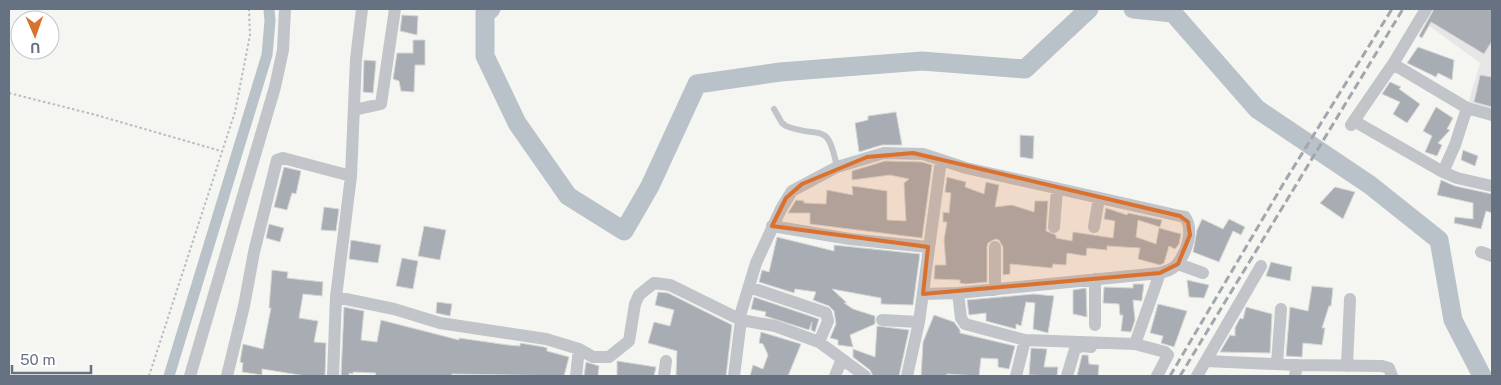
<svg xmlns="http://www.w3.org/2000/svg" width="1501" height="385" font-family="'Public Sans',sans-serif">
<rect width="100%" height="100%" fill="#f5f6f2"/>
<path fill="#e6e6e6" d="M1426 9H1492V116L1467 108 1480 63 1420 19Z"/>
<g fill="none" stroke-linecap="round" stroke-linejoin="round">
<path stroke="#b9c2c8" stroke-width="11" d="M169 376 267 55 270 21 269 9"/>
<path stroke="#b9c2c8" stroke-width="19" d="M491 9 485 13V56L517 123 568 196 624 231 650 186 697 84 780 72 922 61 1025 69 1089 9
M1133 9 1173 13 1257 109 1370 185 1439 240 1453 320 1482 376"/>
</g>
<path fill="#a8adb4" stroke="#d7d7d5" d="M1434 9H1492V41L1484 54 1431 22 1422 38 1419 36Z
M402 15 418 16 417 35 400 31Z
M413 40H425V65H415L414 92 401 91 399 81 393 79 397 53H413Z
M1418 47 1454 60 1452 80 1438 73 1436 77 1407 63Z
M364 60 376 61 373 93 363 92Z
M1480 75 1492 77V107L1474 102Z
M1390 82 1401 87 1399 89 1420 104 1407 123 1393 114 1400 102 1382 94Z
M1436 107 1453 118 1447 129 1450 130 1438 143 1442 145 1437 156 1425 152 1432 136 1423 131Z
M896 112 902 145H882L859 152 855 123 868 120V116Z
M1020 135 1034 136 1033 159 1020 157Z
M1463 150 1478 156 1475 166 1461 160Z
M885 161 922 162 932 165 922 238 810 224V213H788L796 200 804 201V203L826 204 827 190 853 195 852 186 887 191V220L906 221 904 183 909 179 890 175 852 180V171Z
M284 167 301 171 296 194 292 193 287 210 274 207Z
M947 177 966 182 965 187 984 194 986 182 999 185 995 207 1012 205 1034 212 1035 201H1048L1046 231 1056 235V238L1072 241 1073 232 1113 238 1115 221 1104 219 1106 208 1127 215 1128 213 1162 220 1160 227 1138 220 1136 237 1156 244 1159 228 1181 234 1179 244 1175 249 1169 246 1164 263 1160 265 1138 259 1140 248 1107 246V250L1087 248 1086 256 1067 253 1066 265 1053 264 1052 268 1010 264V274L1003 275V247L999 240 995 239 988 243 987 247V282L965 284 960 283V280L934 279 935 265H946L944 240 947 222H943V212L949 213 951 193 945 192Z
M1441 180 1455 186 1492 194V213L1486 211 1481 229 1454 223 1455 217 1473 219V203L1437 195Z
M1335 187 1355 192 1343 219 1320 203Z
M324 207 339 209 336 231 321 230Z
M1202 219 1223 229 1229 219 1245 227 1241 235 1233 231 1219 262 1193 252 1197 230Z
M269 224 284 228 280 242 266 238Z
M424 226 446 230 440 260 418 256Z
M777 237 834 251V245L920 254 913 305 881 304V298L832 289 847 303H844L853 309 875 316V324L850 335 853 347 838 345V340L830 338 836 324 834 311 829 306 813 300 816 292 795 289 794 293 759 282 762 270 769 272Z
M351 240 381 245 378 263 349 259Z
M402 258 418 261 413 289 396 286Z
M1271 262 1292 267 1290 281 1266 276Z
M272 270 288 272 287 278 323 282 322 296 303 294 299 318 318 321 314 342 326 343 325 376H306L262 369V375L242 372 243 363 240 362 243 344 263 349 271 308H269Z
M1187 280 1209 285 1204 298 1189 297Z
M1133 284H1144L1142 299V301L1133 300 1135 320 1131 332 1121 331 1123 315H1120L1119 304 1103 303 1104 287 1133 288Z
M1312 286 1333 288 1331 306H1329L1322 328H1325L1322 345 1303 343 1302 357 1286 356 1290 307 1308 311Z
M1086 288 1087 317 1073 314V290Z
M658 292 668 293 732 325 726 376H676L677 351 648 343 654 322 670 326 674 310 655 305Z
M1034 294 1054 296 1048 333 1033 329 1035 303 1026 302 1021 326 1016 324V329L986 321V313L969 315 967 300Z
M754 297 819 319 815 332 811 330 812 322 809 330 765 316 766 312 751 309Z
M437 302 452 304 450 316 436 313Z
M1158 304 1187 311 1174 347 1161 343 1163 336 1150 333Z
M344 307 364 311 361 340 377 342 381 320 459 340V338L508 345 520 346V343L544 347 547 348V351L569 357 564 376 452 374V376H375L376 373 353 372V374L349 373V376H341Z
M1246 307 1272 314 1270 353 1220 352 1230 335 1235 336V328L1240 318 1243 319Z
M934 315 954 322 960 330V333L1015 346 1009 369 998 367V359L981 358 979 376 947 374 946 376H921L923 342Z
M877 326 909 330 899 376H873L870 370 853 357V349L875 357Z
M761 332 801 344 788 376H750L753 365 763 369 768 355 763 344 759 343Z
M1031 348 1047 349 1044 367H1058L1057 376 1029 375Z
M1082 355H1088L1089 364 1099 365 1098 376H1077Z
M617 361 656 367 654 376H617Z
M586 362 599 366 598 376H584Z"/>
<g fill="none" stroke-linecap="round" stroke-linejoin="round">
<path stroke="#b9bbbe" stroke-width="2" stroke-dasharray="2.5 2.5" stroke-linecap="butt" d="M9 93 96 115 221 151
M149 376 235 112 250 35 249 9"/>
<path stroke="#c1c4c8" stroke-width="6" d="M774 109 782 123 786 126C822 140 827 119 837 167"/>
<path stroke="#c1c4c8" stroke-width="12" d="M1393 64 1467 108 1455 145 1443 172 1457 178 1492 186
M1467 108 1492 115
M354 110 381 104 395 9
M1354 121 1443 172
M1351 125 1393 64 1426 9
M772 226 850 239 928 247
M1054 227 1057 189
M1094 227 1099 198
M995 247V290
M1481 252 1492 256
M1178 264 1203 273
M749 287 826 313 828 321 819 342
M958 293 961 318 965 324 1025 340
M336 297 394 309 440 323 546 339 579 349 593 357H609L629 341 635 304 639 295 654 283 670 285 739 319
M741 320 775 326 819 342 865 376
M882 320 919 322
M1095 325V279
M1135 344 1160 273
M1206 361 1297 365
M1277 364 1281 309
M1347 366 1350 299
M190 376 275 87 283 50 285 9
M227 376 244 306 254 252 277 160 283 158 351 176
M333 376 336 297 351 176 356 59 362 9
M576 376 579 349
M664 376 666 361
M734 376 741 320 739 319 756 263 781 209 792 191 837 167 884 153 923 154 966 168 1180 216 1185 217C1194 230 1187 251 1178 263 1174 269 1167 271 1160 273L958 293 923 294
M835 376 842 359
M907 376 919 322 941 160
M1016 376 1025 340 1135 344 1165 352 1168 355 1157 376
M1067 376 1075 349 1082 346 1091 347
M1197 376 1261 266
M1295 376 1297 365 1382 366 1389 368 1392 376"/>
<path stroke="#a2a6ad" stroke-width="3" stroke-dasharray="8 4" stroke-linecap="butt" d="M1170 376 1285 181 1392 9
M1180 376 1403 9"/>
</g>
<path fill="#da712e" fill-opacity="0.2" stroke="#da712e" stroke-width="4" stroke-linejoin="round" d="M913 153 1180 216 1188 222 1190 235 1178 264 1160 273 923 294 928 247 772 226 786 198 802 184 867 157Z"/>
<rect width="1501" height="385" fill="none" stroke="#667182" stroke-width="20"/>
<g transform="translate(35 35) rotate(178)"><circle r="24" fill="#ffffff" stroke="#c2c6cd"/>
<path d="M0-4L9 19L0 12L-9 19Z" fill="#da712e"/>
<text y="-8" font-size="14" font-weight="bold" text-anchor="middle" fill="#667182">U</text>
</g>
<path d="M12 365v8h79v-8" fill="none" stroke="#667182" stroke-width="2.5"/>
<text x="20" y="365" font-size="15" fill="#667182" stroke="#ffffff" stroke-width="4" paint-order="stroke">50 m</text>
</svg>
